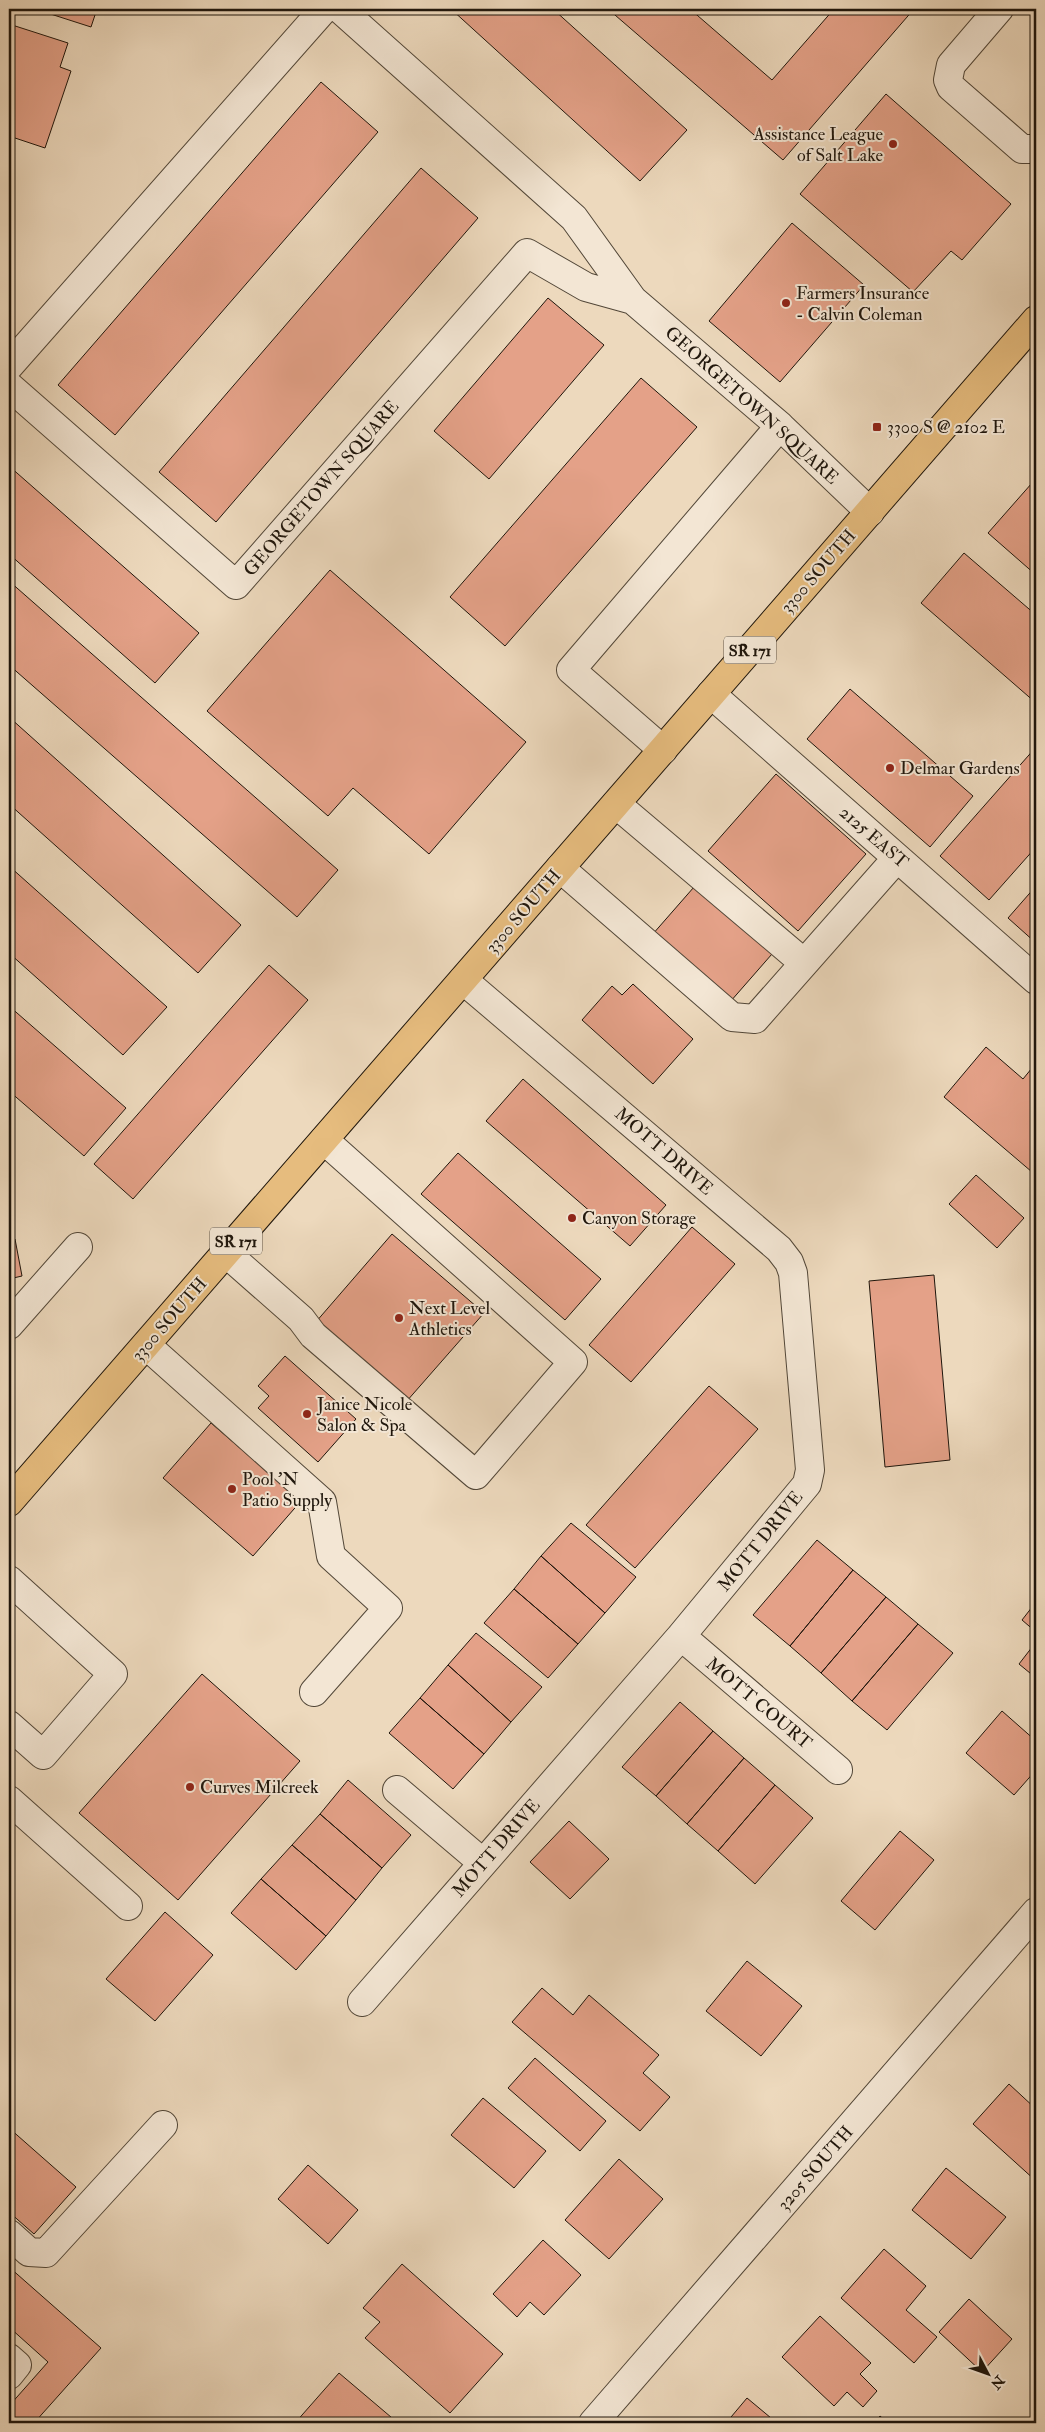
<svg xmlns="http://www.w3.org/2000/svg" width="1045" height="2432" font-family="'IM FELL Double Pica',serif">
<rect width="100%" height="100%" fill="#edd9bd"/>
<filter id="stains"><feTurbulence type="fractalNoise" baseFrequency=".004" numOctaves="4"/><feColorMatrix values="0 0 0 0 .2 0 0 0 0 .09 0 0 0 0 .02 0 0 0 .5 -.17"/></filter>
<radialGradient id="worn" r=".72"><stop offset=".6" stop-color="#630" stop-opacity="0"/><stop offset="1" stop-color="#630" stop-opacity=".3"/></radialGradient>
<path fill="#e4a188" stroke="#1f160c" d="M35 9H97L91 27Z
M451 9H553L687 130 640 181Z
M608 9H690L772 80 834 9H914L783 160Z
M9 24 68 43 60 67 71 71 45 148 9 136Z
M321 82 378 132 115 435 58 385Z
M886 94 1011 204 962 260 951 251 913 292 800 194Z
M421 168 478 218 216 522 159 472Z
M792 223 864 285 780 382 709 321Z
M548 298 604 345 489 479 434 431Z
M641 378 697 427 505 646 450 597Z
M9 466 199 633 155 683 9 554Z
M1032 483 1036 487V575L988 533Z
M964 553 1036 615V703L921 603Z
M330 570 526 742 429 854 353 788 328 816 207 711Z
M9 581 338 870 297 917 9 665Z
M850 689 973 796 930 847 807 739Z
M9 717 241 925 198 973 9 804Z
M1036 747V847L989 900 940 856Z
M776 774 866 854 798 931 708 851Z
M9 866 167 1007 123 1055 9 953Z
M1036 886V943L1008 918Z
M694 887 772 954 730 1002 652 935Z
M269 965 308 1000 133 1199 94 1164Z
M633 984 693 1039 653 1084 582 1020 612 986 622 995Z
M9 1006 126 1108 84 1156 9 1091Z
M986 1047 1023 1079 1032 1068 1036 1072V1168L1032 1172 944 1097Z
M523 1079 666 1205 630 1246 486 1121Z
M458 1153 601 1279 565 1320 421 1194Z
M976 1175 1024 1218 997 1248 949 1204Z
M692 1227 735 1264 631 1382 589 1345Z
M392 1234 484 1313 406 1402 315 1323Z
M15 1239 22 1276 9 1279V1240Z
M934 1275 950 1460 885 1467 869 1281Z
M285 1356 356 1419 318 1462 258 1408 269 1396 258 1386Z
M709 1386 758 1429 635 1568 586 1525Z
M211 1423 301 1501 253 1556 163 1478Z
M571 1523 636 1577 605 1613 541 1556Z
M817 1540 853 1570 790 1646 753 1615Z
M541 1556 605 1613 578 1644 514 1589Z
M853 1570 886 1597 821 1673 790 1646Z
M514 1589 578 1644 548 1678 484 1623Z
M886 1597 918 1624 852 1701 821 1673Z
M1036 1602V1632L1022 1620Z
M918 1624 953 1653 887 1730 852 1701Z
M476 1633 542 1687 511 1722 448 1665Z
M1036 1642V1678L1019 1664Z
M448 1665 511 1722 484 1754 420 1698Z
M202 1674 300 1761 178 1900 79 1813Z
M420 1698 484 1754 453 1789 389 1733Z
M680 1702 713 1731 656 1796 622 1767Z
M1002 1711 1036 1741V1770L1014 1795 966 1753Z
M713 1731 744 1758 687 1824 656 1796Z
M744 1758 775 1785 718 1851 687 1824Z
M348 1780 411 1835 382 1868 320 1814Z
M775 1785 813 1818 755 1884 718 1851Z
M320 1814 382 1868 356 1900 292 1845Z
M569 1821 609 1859 570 1899 530 1862Z
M9 1829 14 1833 9 1839Z
M900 1831 934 1860 875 1930 841 1901Z
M292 1845 356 1900 326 1936 261 1879Z
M261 1879 326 1936 296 1970 231 1913Z
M165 1912 213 1955 155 2021 106 1979Z
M747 1961 802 2006 761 2056 706 2011Z
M542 1988 573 2015 589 1995 659 2055 643 2073 670 2097 640 2131 512 2022Z
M535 2058 606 2121 580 2151 508 2088Z
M1009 2084 1036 2109V2181L973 2124Z
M483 2098 546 2151 514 2188 451 2135Z
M9 2128 76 2187 34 2234 9 2212Z
M619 2159 663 2199 609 2259 565 2220Z
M308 2165 358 2210 328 2244 278 2199Z
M946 2168 1006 2217 971 2259 912 2210Z
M543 2240 581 2275 544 2315 530 2302 517 2317 493 2294Z
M884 2249 926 2286 906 2310 937 2337 914 2363 841 2298Z
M402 2264 503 2354 450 2413 365 2338 380 2322 363 2308Z
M9 2267 101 2348 34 2423H9V2406L48 2362 9 2327Z
M969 2299 1012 2339 982 2372 939 2332Z
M820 2316 871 2363 860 2374 877 2391 863 2407 847 2392 834 2406 782 2357Z
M339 2373 398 2423H295Z
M747 2398 777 2423H726Z
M880 2416 888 2423H874Z"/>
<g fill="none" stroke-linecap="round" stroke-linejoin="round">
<defs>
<path id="minor" d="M340 9 574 218 633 300 780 426 870 512
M999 9 951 65 948 80 951 87 1022 149H1036
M9 366 324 9
M9 386 236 585 527 253 586 287 633 300
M711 694 1036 980
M663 750 571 670 780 426
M616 804 804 963
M560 868 732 1017 755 1019 897 858
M226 1253 301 1319 313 1335 476 1475 573 1362 324 1140
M9 1325 78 1247
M146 1345 322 1502 331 1556 388 1608 314 1692
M9 1580 113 1674 43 1755 9 1725
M681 1636 838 1770
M397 1790 483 1863
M9 1800 128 1906
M362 2002 681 1636 797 1496 807 1484 810 1470 793 1273 789 1262 779 1249 463 980
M9 2234 29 2252 46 2253 163 2125
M9 2358 17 2365 9 2375
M593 2423 1036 1912"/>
<path id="major" d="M9 1502 1036 320"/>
</defs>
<use href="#minor" stroke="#524738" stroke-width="30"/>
<use href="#major" stroke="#1f160c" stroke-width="30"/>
<use href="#minor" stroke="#f3e6d4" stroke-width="28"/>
<use href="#major" stroke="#e6bc7e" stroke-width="28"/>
</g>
<g fill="#8f2418" stroke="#f3e6d4" stroke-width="2">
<circle cx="893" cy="144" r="5"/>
<circle cx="786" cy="303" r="5"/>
<rect x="872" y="422" width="10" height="10" rx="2.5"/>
<circle cx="890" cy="768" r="5"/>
<circle cx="572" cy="1218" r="5"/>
<circle cx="399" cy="1318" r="5"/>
<circle cx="307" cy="1414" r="5"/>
<circle cx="232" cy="1489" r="5"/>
<circle cx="190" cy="1787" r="5"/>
</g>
<g text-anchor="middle" stroke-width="4" stroke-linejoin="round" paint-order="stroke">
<g fill="#f3e6d4" stroke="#5f5448" stroke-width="1">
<rect x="724" y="636.5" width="52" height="27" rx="4"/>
<rect x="210" y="1227.5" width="52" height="27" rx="4"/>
</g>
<g font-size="16" font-weight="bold" fill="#1f160c">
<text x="750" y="656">SR 171</text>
<text x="236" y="1247">SR 171</text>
</g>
<g font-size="18" fill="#1f160c" stroke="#f3e6d4" text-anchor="start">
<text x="883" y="140" text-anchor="end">Assistance League<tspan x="883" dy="21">of Salt Lake</tspan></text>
<text x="796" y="299">Farmers Insurance<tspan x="796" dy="21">- Calvin Coleman</tspan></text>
<text x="887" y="433">3300 S @ 2102 E</text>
<text x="900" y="774">Delmar Gardens</text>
<text x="582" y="1224">Canyon Storage</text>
<text x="409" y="1314">Next Level<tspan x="409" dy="21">Athletics</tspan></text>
<text x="317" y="1410">Janice Nicole<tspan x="317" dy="21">Salon &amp; Spa</tspan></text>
<text x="242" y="1485">Pool 'N<tspan x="242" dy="21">Patio Supply</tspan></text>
<text x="200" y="1793">Curves Milcreek</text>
</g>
<g font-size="18" fill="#1f160c" stroke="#f3e6d4">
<text transform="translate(752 405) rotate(42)" y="6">GEORGETOWN SQUARE</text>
<text transform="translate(321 488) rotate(-49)" y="6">GEORGETOWN SQUARE</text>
<text transform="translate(818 571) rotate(-49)" y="6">3300 SOUTH</text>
<text transform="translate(874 837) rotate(41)" y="6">2125 EAST</text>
<text transform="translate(523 911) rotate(-49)" y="6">3300 SOUTH</text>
<text transform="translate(664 1151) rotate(41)" y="6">MOTT DRIVE</text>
<text transform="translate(169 1319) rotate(-49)" y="6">3300 SOUTH</text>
<text transform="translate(760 1541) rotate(-51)" y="6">MOTT DRIVE</text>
<text transform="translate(759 1703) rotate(40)" y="6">MOTT COURT</text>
<text transform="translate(496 1848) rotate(-49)" y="6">MOTT DRIVE</text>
<text transform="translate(815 2168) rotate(-49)" y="6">3205 SOUTH</text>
</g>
</g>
<rect width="1045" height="2432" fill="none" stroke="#edd9bd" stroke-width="30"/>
<rect x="10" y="10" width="1025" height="2412" fill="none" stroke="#1f160c" stroke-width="2.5"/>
<rect x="15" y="15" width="1015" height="2402" fill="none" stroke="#1f160c"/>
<g transform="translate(988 2374) rotate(131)" stroke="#f3e6d4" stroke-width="4" paint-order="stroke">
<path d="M0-4L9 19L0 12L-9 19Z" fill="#1f160c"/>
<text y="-8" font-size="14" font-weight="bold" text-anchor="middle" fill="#1f160c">N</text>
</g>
<rect width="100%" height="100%" filter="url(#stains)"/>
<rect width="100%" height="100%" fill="url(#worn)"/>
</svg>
